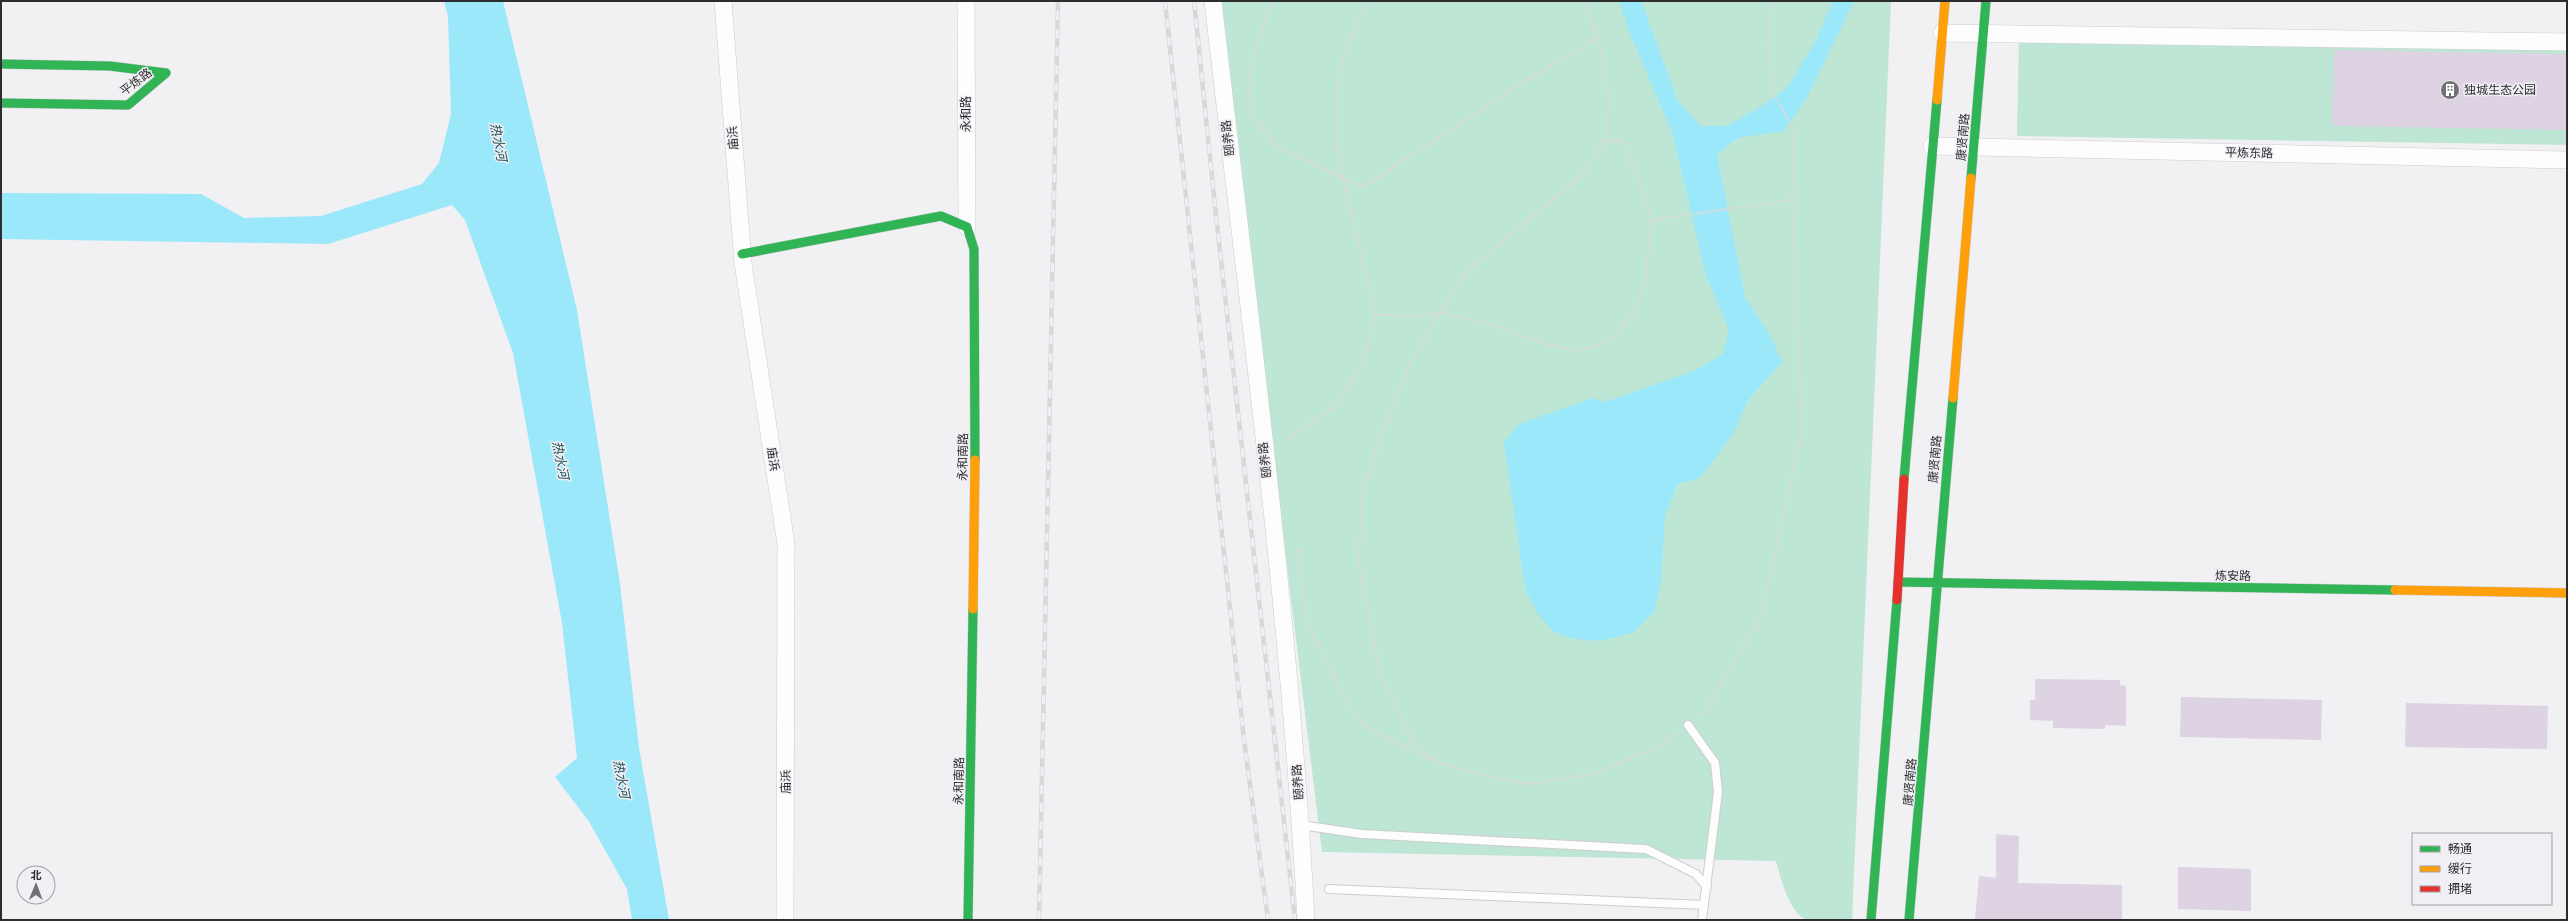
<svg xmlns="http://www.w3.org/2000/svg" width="2568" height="921" font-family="'Titillium Web','Noto Sans SC',sans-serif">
<rect width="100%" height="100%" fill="#f1f0f3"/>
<path fill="#bee6d5" d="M1218 1H1891L1852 920C1838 920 1821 921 1808 920 1790 916 1780 876 1776 861L1322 852Z
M2019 37 2567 48V145L2017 136Z"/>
<path fill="#9ae8fa" d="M444 1H503L577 310 620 584 639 748 669 920H632L627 889 588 820 555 777 577 758 562 623 513 353 465 220 452 205 328 244 1 239V193L201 194 244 218 321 216 422 184 439 163 451 114 448 16Z
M1619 1H1641L1678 101 1700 126H1726L1759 108 1787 88 1815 42 1833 1H1854L1806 99 1784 131 1738 138 1717 154 1745 297 1770 335 1782 362 1748 400 1733 434 1701 477 1678 484 1665 514 1661 581 1654 612 1634 632 1601 641 1568 638 1553 631 1537 613 1525 588 1504 442 1519 424 1593 398 1605 402 1694 371 1723 354 1729 330 1706 275 1672 132 1631 36Z"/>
<path fill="#ded3e2" d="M2334 50 2567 54V130L2332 126Z
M2035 679 2120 680V685L2126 686V726L2105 725V729L2053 728V721L2030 720V700H2035Z
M2181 697 2322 700 2321 740 2180 737Z
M2406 703 2548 706 2547 749 2405 747Z
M1996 834 2019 836 2018 883 2122 885V920H1975L1979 876 1996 878Z
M2178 867 2251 869V911L2178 909Z"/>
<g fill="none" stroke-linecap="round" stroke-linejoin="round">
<defs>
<path id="lane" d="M1688 725 1715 763 1718 792 1702 920
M1301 825 1362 834 1646 849 1696 874 1707 887
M1329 889 1704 905"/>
<path id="street" d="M723 1 743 263 786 544 785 920
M966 1 967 227
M1213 1C1248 307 1290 613 1306 920
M1942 33 2567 42
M1932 146 2567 160"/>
<path id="fast" d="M1 64 110 66 166 73
M1 103 128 105 166 73
M1971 178 1986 1
M742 254 941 216 967 227 974 249 975 460
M1904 479 1937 100
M1898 582 2395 590
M968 920 973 609
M1871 920 1897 600
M1909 920 1953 398"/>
<path id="slow" d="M1937 100 1945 1
M1953 398 1971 178
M2395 590 2567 593
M973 609 975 460"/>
<path id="jam" d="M1897 600 1904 479"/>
</defs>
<use href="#lane" stroke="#cdcccf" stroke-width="10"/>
<use href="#street" stroke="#cdcccf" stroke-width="18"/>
<use href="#fast" stroke="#cdcccf" stroke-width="10"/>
<use href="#slow" stroke="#cdcccf" stroke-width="10"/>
<use href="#jam" stroke="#cdcccf" stroke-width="10"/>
<path stroke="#dadadb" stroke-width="2.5" stroke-dasharray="3 2" stroke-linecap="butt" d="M1272 1 1258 41 1249 80 1248 109 1275 146 1363 187 1530 78 1598 38
M1584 1 1598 38 1609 99 1605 141 1582 175 1462 276 1410 363 1382 433 1362 493 1359 563 1380 674 1413 741 1437 762 1492 777 1530 784 1597 773 1662 744 1676 733
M1605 141 1623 140 1640 184 1651 220
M1375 314 1410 316 1440 313 1487 323 1541 343 1578 351 1609 342 1635 313 1646 275 1651 220 1792 200
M1284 441 1339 404 1363 361 1375 314 1343 179 1336 137 1339 68 1367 1
M1297 549 1307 623 1350 708 1369 729 1434 761
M1700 716 1705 712 1761 617 1802 431 1792 200 1794 148 1792 127 1773 93 1768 50 1770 10 1773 1"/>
<use href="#lane" stroke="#fdfdfd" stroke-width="8"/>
<use href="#street" stroke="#fdfdfd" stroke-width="17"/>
<use href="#fast" stroke="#30b455" stroke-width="9"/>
<use href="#slow" stroke="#ff9f0a" stroke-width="9"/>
<use href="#jam" stroke="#e5322d" stroke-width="9"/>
<defs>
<path id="rail" d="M1165 1 1244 740 1268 920
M1194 1 1216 216 1295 920
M1039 920 1058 1"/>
</defs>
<use href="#rail" stroke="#d8d7d9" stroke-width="4.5"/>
<use href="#rail" stroke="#f0eff4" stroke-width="3" stroke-dasharray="9" stroke-linecap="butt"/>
</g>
<defs>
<symbol id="building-disc" viewBox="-11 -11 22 22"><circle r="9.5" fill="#727173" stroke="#f0eff4"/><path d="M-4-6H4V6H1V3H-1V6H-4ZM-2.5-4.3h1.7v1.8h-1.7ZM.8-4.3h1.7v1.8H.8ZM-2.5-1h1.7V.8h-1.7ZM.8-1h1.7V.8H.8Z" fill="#fff"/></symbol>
</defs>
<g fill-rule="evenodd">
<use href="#building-disc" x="2439" y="79" width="22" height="22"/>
</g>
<g text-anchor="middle" stroke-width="3" stroke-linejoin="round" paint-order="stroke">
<g font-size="12" fill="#2d2c2e" stroke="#f0eff4">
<text transform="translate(136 82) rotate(-37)" y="4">平炼路</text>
<text transform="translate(966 114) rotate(-90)" y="4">永和路</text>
<text transform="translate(1963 137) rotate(-85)" y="4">康贤南路</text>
<text transform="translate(733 138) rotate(-94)" y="4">庙浜</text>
<text transform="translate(1228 138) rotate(-97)" y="4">颐养路</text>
<text transform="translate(2249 153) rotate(1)" y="4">平炼东路</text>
<text transform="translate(963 457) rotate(-89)" y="4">永和南路</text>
<text transform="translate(773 459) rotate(81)" y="4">庙浜</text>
<text transform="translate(1935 459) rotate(-85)" y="4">康贤南路</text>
<text transform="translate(1265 460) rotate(-97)" y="4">颐养路</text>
<text transform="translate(2233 576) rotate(1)" y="4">炼安路</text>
<text transform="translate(959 781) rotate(-89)" y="4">永和南路</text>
<text transform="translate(786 782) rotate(-90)" y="4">庙浜</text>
<text transform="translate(1298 782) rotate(-95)" y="4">颐养路</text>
<text transform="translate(1910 782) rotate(-85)" y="4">康贤南路</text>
</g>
<g font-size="12" fill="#2d2c2e" stroke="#f0eff4" text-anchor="start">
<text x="2464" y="94">独城生态公园</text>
</g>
<g font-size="13" font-style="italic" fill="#21525c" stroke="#f0eff4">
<text transform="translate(499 142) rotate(79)" y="5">热水河</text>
<text transform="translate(561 460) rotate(79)" y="5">热水河</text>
<text transform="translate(622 779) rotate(79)" y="5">热水河</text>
</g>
</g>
<rect width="2568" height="921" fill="none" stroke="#2d2c2e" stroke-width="4"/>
<rect x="2412" y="833" width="140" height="72" fill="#f0eff4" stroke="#a2a1a5"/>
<rect x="2420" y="846" width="20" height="6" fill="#30b455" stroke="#a2a1a5"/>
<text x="2448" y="853" font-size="12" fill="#2d2c2e">畅通</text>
<rect x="2420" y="866" width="20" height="6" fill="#ff9f0a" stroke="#a2a1a5"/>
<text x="2448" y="873" font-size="12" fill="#2d2c2e">缓行</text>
<rect x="2420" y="886" width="20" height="6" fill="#e5322d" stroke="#a2a1a5"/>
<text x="2448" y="893" font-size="12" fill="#2d2c2e">拥堵</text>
<g transform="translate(36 885) rotate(1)"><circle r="19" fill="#f0eff4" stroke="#a2a1a5"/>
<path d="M0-3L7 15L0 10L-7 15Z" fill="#727173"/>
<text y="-6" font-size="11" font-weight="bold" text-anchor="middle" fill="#2d2c2e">北</text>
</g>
</svg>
